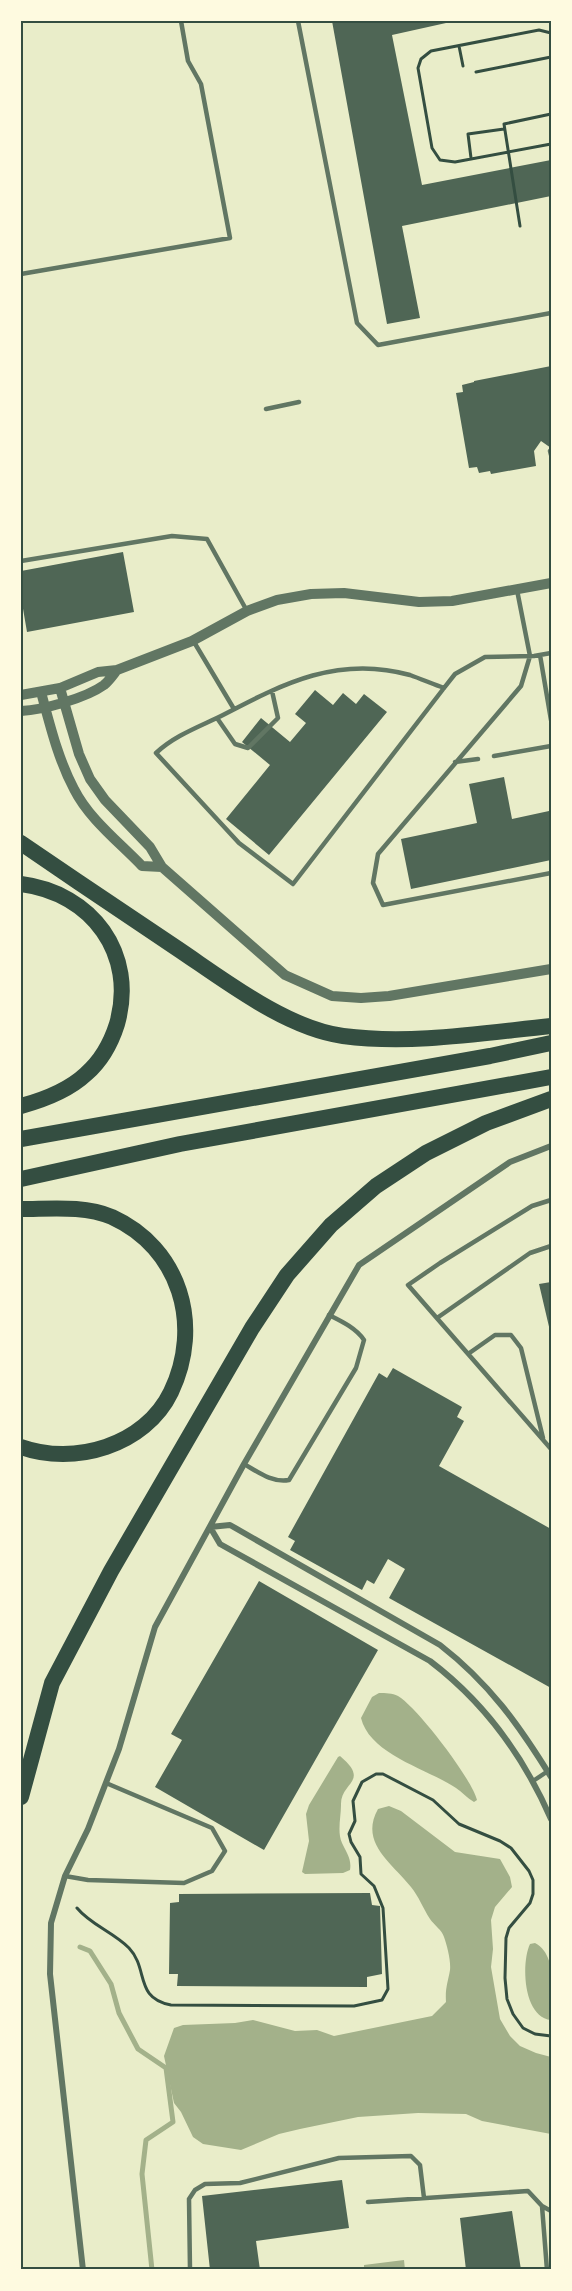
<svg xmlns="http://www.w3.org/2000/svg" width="572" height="2291" font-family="Figtree,sans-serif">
<rect width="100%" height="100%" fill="#e9edc9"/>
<path fill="#a3b18a" d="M379 1693C386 1693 392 1693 398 1696 417 1707 472 1779 477 1800L474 1802C467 1798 462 1792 456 1788 428 1769 370 1755 361 1718L372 1697Z
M340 1756C371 1782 340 1782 341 1805 341 1817 337 1832 342 1843 346 1852 352 1859 350 1870L343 1873 305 1874 302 1872 309 1841 306 1814 309 1805 338 1757Z
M389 1806 401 1811 455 1852 500 1859 510 1877 512 1887 495 1907 491 1920 493 1949 491 1967 500 2019 510 2036 520 2046 536 2053 551 2057V2134L482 2121 466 2114 418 2113 358 2117 300 2129 279 2134 241 2150 203 2144 193 2137 181 2112 174 2103 164 2056 174 2028 183 2025 235 2023 253 2020 295 2031 317 2030 334 2036 432 2016 446 2002C445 1988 448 1982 450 1970 451 1961 447 1945 444 1937 442 1930 434 1925 430 1919 423 1908 419 1897 411 1887 392 1863 359 1843 378 1809Z
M535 1943C559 1956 551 1996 551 2020 523 2017 521 1963 530 1944Z
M404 2260 405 2270H364V2265Z"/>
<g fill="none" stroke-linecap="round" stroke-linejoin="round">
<path stroke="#a3b18a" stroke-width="5" d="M80 1947 90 1951 111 1984 119 2013 138 2049 166 2068 173 2122 146 2140 142 2174 152 2270"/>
</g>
<path fill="#4f6655" d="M332 21H455L392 35 422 185 551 160V196L402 226 420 318 387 324Z
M551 366V448L541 441 534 451 536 466 491 474 490 471 479 473 477 467 469 468 456 393 463 392 462 385 474 382V381Z
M123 552 134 612 27 632 21 597V571Z
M315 690 333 705 343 693 356 704 364 694 387 712 269 855 226 819 270 765 242 742 261 718 290 742 306 723 295 714Z
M504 777 512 819 549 811 551 821V860L411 889 401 839 477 823 469 784Z
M551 1282V1331H550L539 1284Z
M393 1368 462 1407 457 1417 464 1421 439 1466 551 1529V1688L389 1598 405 1569 388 1559 374 1584 367 1580 362 1590 290 1550 295 1541 288 1537 379 1373 387 1378Z
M259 1581 378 1650 264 1850 155 1787 182 1740 171 1734Z
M370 1893 372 1905 380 1906 382 1974 367 1977V1987L177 1986 178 1974H169L170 1903 179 1902V1894Z
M342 2180 349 2228 256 2241 260 2270H210L202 2196Z
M512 2211 521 2270H466L460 2218Z"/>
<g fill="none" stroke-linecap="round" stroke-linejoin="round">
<path stroke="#344e41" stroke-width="3" d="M551 33 539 30 431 51 421 59 418 68 432 148 440 160 455 162 551 144
M459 46 463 66
M476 72 551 57
M471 158 468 134 504 129
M520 226 504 124 551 114
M77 1908C91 1925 113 1932 129 1948 149 1969 134 1998 171 2005L354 2006 382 2000 388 1989 383 1908 374 1886 361 1874 360 1857 351 1842 349 1834 355 1821 353 1801 362 1782 376 1774H383L433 1800 459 1824 500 1841 511 1848 529 1871 533 1880V1894L530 1903 509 1928 506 1938 505 1978 507 1999 513 2014 523 2028 535 2034 551 2036"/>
<path stroke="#617663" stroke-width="4.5" d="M298 21 357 323 378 345 551 313
M21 274 230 238 201 84 188 61 181 21
M266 409 299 402
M550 451 551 455
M21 561 172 536 207 539 247 611
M517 590 530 656 521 686 378 854 373 883 383 905 551 873
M194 642 234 709
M540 655 551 720
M444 688C433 684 421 679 410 675 339 655 284 683 223 715 201 726 175 735 156 753L239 843 293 884 444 688 455 674 485 657 534 656 551 653
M217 718 235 744 248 748 278 718 272 691
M494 756 551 746
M455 762 478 759
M551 1200 532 1206 440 1263 408 1285 551 1449
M437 1318 530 1253 551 1246
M468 1354 495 1335H511L521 1348 543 1438
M244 1464C258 1472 272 1483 289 1480L356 1368 364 1340C356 1328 341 1321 329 1315
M533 1781 551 1769
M65 1876 88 1880 184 1883 212 1871 225 1851 212 1828 106 1783
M368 2202 528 2191 542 2206 547 2270
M542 2206 551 2211
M190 2270 189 2199 195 2190 205 2184 240 2183 339 2158 411 2156 420 2165 424 2198"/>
<path stroke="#617663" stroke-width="6" d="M210 1527 220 1544 430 1661C484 1702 524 1757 551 1819
M210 1527 230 1525 440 1645C489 1683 519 1725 551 1777
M83 2270 50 1974 51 1923 65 1876 88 1829 119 1749 155 1627 244 1464 359 1265 510 1162 551 1146"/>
<path stroke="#617663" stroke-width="10" d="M60 688 79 754 90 779 105 800 150 847 162 867 285 975 332 996 361 998 389 996 551 969
M41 692C50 725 58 759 74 789 89 819 119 842 142 866L162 867
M21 695 60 688 98 672 117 670 192 641 247 611 277 600 311 594 344 593 419 602 452 601 551 583
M21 711C43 710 86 698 104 685 109 681 113 675 117 670"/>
<path stroke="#344e41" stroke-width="16" d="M21 843C72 878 124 913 175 947 223 979 285 1028 343 1036 411 1045 483 1033 551 1026
M21 884C92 893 137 954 117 1024 111 1043 101 1061 86 1074 69 1090 43 1100 21 1106
M21 1139 490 1056 551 1043
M21 1179 180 1144 551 1077
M21 1209C50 1209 84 1205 112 1217 180 1248 203 1325 171 1392 145 1446 74 1466 21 1447
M21 1797 52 1683 111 1571 252 1328 287 1275 331 1225 376 1186 426 1153 486 1123 551 1099"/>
</g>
<rect width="572" height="2291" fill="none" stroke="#fefae0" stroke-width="45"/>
<rect x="22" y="22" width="528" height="2246" fill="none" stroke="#344e41" stroke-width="2"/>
</svg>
